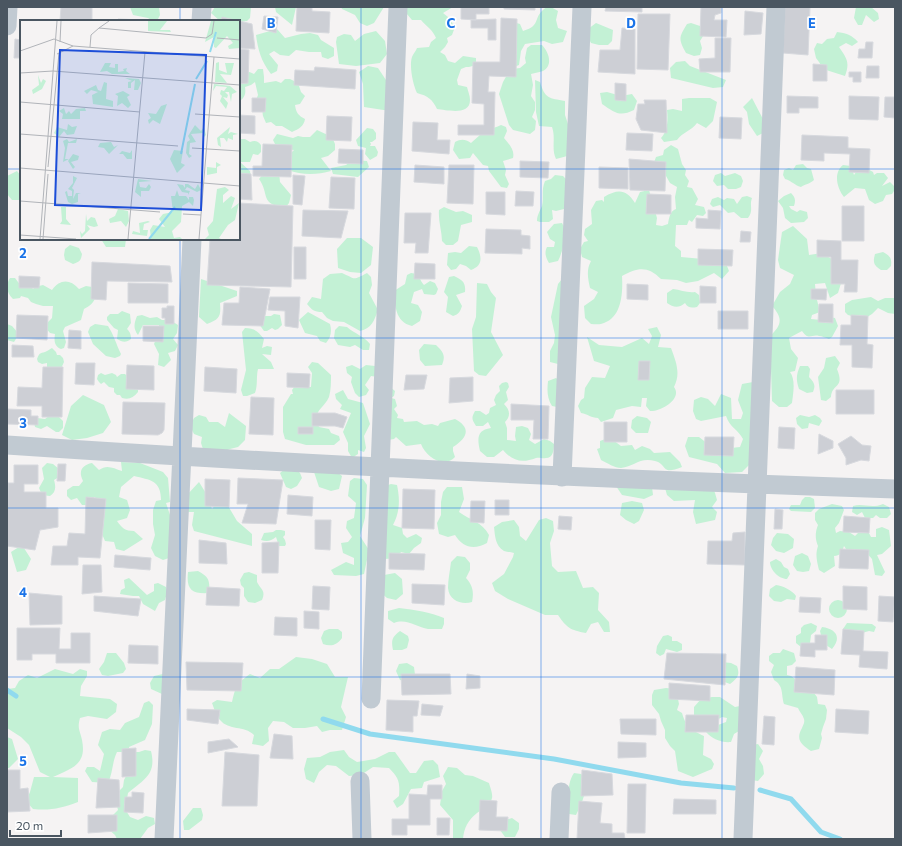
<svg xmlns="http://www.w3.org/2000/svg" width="902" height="846" font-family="Commissioner,sans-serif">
<rect width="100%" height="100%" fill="#f5f3f3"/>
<path fill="#c3f1d5" d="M130 7H159L160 15 157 21H152L148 18 133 15Z
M215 7H251L250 18 247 21 239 22V21H220L211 13Z
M275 7H296L292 25 276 12Z
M341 7H384L374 23 367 26 360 23 355 15 342 9Z
M401 7H453L443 13 448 17 455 27 452 35 447 38 448 42 445 47 440 52 445 55 448 61 455 63 463 56 476 58V65L469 67H466L461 69 457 80 458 85 467 87C468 91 470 96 470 100 470 116 447 110 437 109 432 99 428 96 417 93 413 85 409 66 412 57 413 54 416 51 417 48L429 47 431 42 436 38C433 30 426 26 421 20H412Z
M547 7H551L558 11 556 20 558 28 567 31 563 42 552 44 544 41 525 44 521 51 519 65 509 69 513 22 520 24 523 31C543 25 531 17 547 7Z
M856 7H871L878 13 879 19 874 22 866 15 862 25H858L854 18Z
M596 23 613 30 612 41 608 45H599L591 43 588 37V29Z
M691 23 700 26 705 33 700 41 702 48 700 55 694 56 686 53C678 39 679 37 687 24Z
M277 29 285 38 301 34 310 33 318 35 321 40 334 48V56L328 59 322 57 321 52H309L296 50 289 56 280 55 274 51 269 54 278 65 277 71 271 74C261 61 258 50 256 35Z
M376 31 385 41 387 54 380 63 356 66 339 64 336 42 337 37 344 34 351 35 355 41 364 34Z
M837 32C846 33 852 35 858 42L852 46 846 43 839 47C847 59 850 62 845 76L823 69 819 62 816 58 814 49 817 43 822 44 827 39 834 38Z
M531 45H542C548 51 554 65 543 71 540 72 535 73 531 74L533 85 531 96 535 102V110L532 117 536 121 535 130 530 134 513 130 509 125 499 94 503 82 507 75 512 69 520 68 526 63 525 58 527 48Z
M685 61 690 66 726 80 723 87 713 88 671 78 670 68 676 62Z
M368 66 378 68 390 86V111L364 107 363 84 359 72Z
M258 69H263L264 77V83L276 81 281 83 285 79H290L298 83 301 92 305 96 300 104 295 105C296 113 299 116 305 119 304 126 299 129 292 132L282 126H276L271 122 266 123 263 116 262 109 256 100 258 95 255 82 251 85 245 87C246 94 245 97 239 102V75C245 70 248 71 254 74Z
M535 80 540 82C545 99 549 98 565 101V115L570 130 571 155 556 159C551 149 556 138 552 127L539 126 536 112Z
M607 92 621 96 632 94 637 101 634 110C620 117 615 113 602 104L600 93Z
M689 98H710L717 102 713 121 706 128 697 123C691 131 683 132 677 140L664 142 661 138C668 131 668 119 667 110L673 109 682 111V99Z
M752 98 764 121 765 132 757 136 749 124 747 112 743 107Z
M501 125 506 127 507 131 504 138C509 144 515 150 513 158L503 161 506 170 505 175 509 184 507 188 501 187 489 171 488 166 483 165 473 153 470 158 459 159 453 150 455 142C461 139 465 139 471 143 476 139 480 134 485 131 490 128 496 128 501 125Z
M367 128 373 129 376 133V139L372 142H370L371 144 370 146H375L378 152 377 156 370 160 365 154 366 148 358 146 356 140Z
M317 130 332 137 335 144V150L328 156 321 158 331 171C317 175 301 175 288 170L289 155 294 150 277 148 273 140 277 134 293 138 298 136 303 137H310Z
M239 139H245L250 142C255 140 258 141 261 145V152L258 155 253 154 250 162H240L250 171 251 179 239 181Z
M671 145 678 149 682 164 686 170 685 175 689 181 687 187 692 188 698 199 695 205 704 207 706 213 703 216 697 215 692 222 689 220 687 225H676L675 246 681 251V257L725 261 729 271 722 279 714 273 698 281 686 283 677 280 661 279C648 266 638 267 622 276 623 292 622 317 604 323 600 325 595 324 591 324L585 318 584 306 594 299 598 292 590 288C588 279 586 270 591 261L582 257 580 249 584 242 588 241 584 235 585 229 592 224 591 210 596 201 602 200 604 202V197C618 189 626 189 635 203L640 192 649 190 657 218 656 225 662 226 668 224C669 218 670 211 676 209L675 197 677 187 670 183 666 176 658 173 653 165 656 157 663 155 664 150Z
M352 160 367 161 369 167 358 177 333 174 331 168 346 165Z
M803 164 807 168 811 169 814 180C810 184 805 184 801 187 794 185 792 181 785 179L783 175 784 170 789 168 793 170 796 165Z
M843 165 851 166 854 175 858 169 866 168 873 172 874 175 877 173H884L888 178 882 186 890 182 894 186V191L892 194 886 195 883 201 875 204 869 200 865 189 855 188 844 197C837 188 833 173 843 165Z
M17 171 21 176V200H12L7 194V176Z
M265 172H279L280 182 291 195 289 203 286 207C259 205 270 194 259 179Z
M721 173 725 176 735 173 741 176 743 181 741 187 736 189H728L724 185 717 186 713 181 715 175Z
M555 175 563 176 570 183 564 209 556 211 552 210 553 219 549 222H540L537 221C537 215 540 211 542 206 544 197 541 191 545 181L551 179Z
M791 193C795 197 796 200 794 206H789L791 209 797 212 800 210 807 212 808 218 804 222 791 223 785 218 783 208 778 201 784 196Z
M747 196 752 198C749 206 754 210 748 218H741L734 212 728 213 720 205 713 207 710 204 712 199 718 197 724 200 727 198 734 199 737 204 742 197Z
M444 207 456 212 463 211 472 215V222L461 225 458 241 453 245H446L442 241C442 231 438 221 439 210Z
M562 223C568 233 563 251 558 261L549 263C546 258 544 253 547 247H554L555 242 550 239 547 232 554 224Z
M793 226 807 239 809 255 822 253 835 261 842 280 838 293 830 298 825 283 815 284 816 296 820 312 812 315 811 319 821 320 829 317 835 318 838 326 832 337 829 339C826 338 822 336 819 336 811 334 809 341 802 331L789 338 791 349 798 358 795 371 790 372C796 380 793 394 792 403L787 407H779L772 401 770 336C782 325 783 318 772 306L780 292 790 284 794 275 780 268 778 260 782 232Z
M347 238H361L373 247 371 265 361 273 350 272 338 268 337 249Z
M101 239H126L125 247H106Z
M70 245 79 248 82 254C81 261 79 262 73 264L65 260 64 255 65 249Z
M469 246 477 247C482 257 483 266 471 270L466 266 460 264 456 269 451 270 447 265 448 253 455 252 461 253Z
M883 252C890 256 892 258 891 266L887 270H881C873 265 873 262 875 254Z
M342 273C356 279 352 281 367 273L371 277 372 285 369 293 378 310C374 321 372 328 360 331L344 322 333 321 327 318 322 312C314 312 312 310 307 304L312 297 321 299 323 279 330 274Z
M411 273C421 274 418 278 424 285L430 281 435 283 438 289 436 294 434 295 424 294 422 289 414 292 411 303 418 305 422 312 420 321 412 326C395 322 395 305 394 291L405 284 407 275Z
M454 276C462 280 466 282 465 292L456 295 462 306C460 312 459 314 453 316L446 312 448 297 444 292 449 277Z
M10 278H15L21 286H31L33 289 35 287 43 285 52 290C60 279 70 279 79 289L86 286 92 287 96 297C93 303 90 306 84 309L81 320 65 327 63 331 66 342 64 348 61 349C54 346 54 340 55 334L50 333 45 327 46 324 52 318 53 306H43L36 304 31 302 28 298 21 296 20 298 13 299C7 293 5 286 10 278Z
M201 279 237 291V296L220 303C221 316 220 319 207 324L199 317Z
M562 279 558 364 550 362V351L554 343 555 335 551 317 558 284Z
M477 283 487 284 491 292 496 298 491 332 503 355 486 376 479 375 474 371 472 329 476 317Z
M673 289C681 290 687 293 695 292L699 295 700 303 697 307C691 308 688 308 685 303 678 309 673 307 667 303V293Z
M871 297 878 301 885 298H895V314L888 313 878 308 872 314 864 319 848 315 845 312V304L852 300Z
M122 311 130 314 131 323 127 329C130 332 131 334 131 339 126 343 122 342 117 339L118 330 114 328 107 320V317L110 314H118Z
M308 312 330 324C332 331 331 337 326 343L320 341 317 336 305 333 299 320Z
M274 314 280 315 282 325 278 329 275 330 272 328 267 331H264L259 324 261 317 266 316H271Z
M142 315 150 318 157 317 162 320H170L178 325 177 333 173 339 178 345 175 351 168 353 171 360 164 367 158 365 159 354 154 344 156 339 159 337V325H143L138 335C133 328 134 324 137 316Z
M7 324 12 326 19 334 14 342 7 340Z
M95 324 108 326C114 335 116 344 121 354L120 356 115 358 106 356 93 344 88 332 90 327Z
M339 326 347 327C355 334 364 336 370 344L369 350H363L355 345 350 347 338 345 334 338 335 330Z
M657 327 661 335 658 347 671 348C676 362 681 373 674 387 683 399 660 412 650 411L646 406 647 398H642L641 407 632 406 616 410 613 418 601 422 598 418C591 418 588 414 581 413L578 406 581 400 584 398 585 388 592 377 605 378 610 366 594 361 587 337 599 345 622 347 642 338 649 344 652 336 648 329Z
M245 328C254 328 258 331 264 339L262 348 267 346 272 347 271 355 262 354 271 362 274 369H258C256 377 258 385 255 393L247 396H243L241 390 246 370 242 332Z
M424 344 436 345C443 352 446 355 442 365L425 366 420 360 419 350Z
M52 348 56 352 57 355H60L63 358 64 362 59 373 47 371V363L42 364 38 362 37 359C40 351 41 354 47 351 49 350 50 349 52 348Z
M835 356 840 363 837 369C845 389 832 383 831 397L826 401 821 400 818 377 824 368 826 358Z
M312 362 318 363 331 375C331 382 331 390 329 397 323 410 312 410 319 427L329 429 331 433 339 436 340 440 334 445H306L285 439 283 432V407L291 394H293L292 390 295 386 311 387 312 373 308 367Z
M352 365 360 369 366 365 375 366 378 377 371 376 365 385 369 390 366 395 359 397 355 393 351 382 352 377 347 373 346 367Z
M800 366H808L810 369 809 377C814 382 816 385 813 392L807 393 799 389C796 380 796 375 800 366Z
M101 373 105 375 112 373 116 375 117 377 121 374H125L138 387V392C133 398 129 400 122 398L120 395H117L114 392V388L109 387 104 382 101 384 99 382 97 379 98 375Z
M556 378 563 383 557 407 552 406C547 398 547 391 548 381Z
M506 382 508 383 509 387 506 392 508 400 504 404C510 410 511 416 505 422L507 428V440L516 441 515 436 516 427 522 426 528 428 531 434 529 440 535 444 544 439 550 441 554 444C554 450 553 458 546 458 542 459 540 457 536 458 523 463 513 462 503 450L494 457H487L480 451C477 438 477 430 491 428L488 422 483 426H476C472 420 471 418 475 411H480L486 415 489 413 490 408 496 405 494 400 496 395 500 391 499 386 502 383Z
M753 382V461L742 472 725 473 717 464 689 457 685 446 688 437H699L708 444 731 448 740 447 743 439C738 429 730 428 726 416L701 421 696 419 693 411 694 400 701 397 708 399 715 406 721 394 731 398 732 419H741L743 413 738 400 742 384Z
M390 387 395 391 394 396 391 398 395 399 397 406 394 409 398 415 397 418 403 419 404 422 417 421 424 425 432 424 438 426 440 423 455 419C472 428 467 438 453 447V451L455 457C444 469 426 457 421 444L406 446 396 437 394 439 388 440Z
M343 390 348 399 363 403 370 424 364 436 366 448 364 452 358 450V454L352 458 348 451V443L343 432 351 413 340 409 342 405 336 399 335 394Z
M83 395 104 405 111 422 103 433 87 438 72 440 62 435 71 406Z
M229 413 246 426 245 440 238 447 230 449 220 453 204 452 201 443 202 437 194 434 190 426 194 418 199 415 206 417 209 422H218L225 427Z
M800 415 809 417 815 415 820 418 822 421 819 426 809 423 808 428 802 429 797 424 796 418Z
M49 416H58L63 421V428L59 432H56L47 426 41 429 35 427 34 422 37 418 45 419Z
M637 416 647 418 651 422 648 433H636L631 428 632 420Z
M608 438 613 440 621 446 632 445 635 450 642 446 650 449 654 453 670 452 680 462 682 467C660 476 668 464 655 461 639 457 634 467 621 468 615 468 607 463 601 460L597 449 600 448V441Z
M121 462 140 463 163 472 168 478 170 502 166 503 170 515 172 557 163 560 155 556 151 548 155 535 153 524V510L156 501 161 500C161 480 150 480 134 476L121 487 119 497 127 500 130 510 127 518 117 521C122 528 125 531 134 531L143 539 124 551 116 549 114 542 105 541 102 534 98 499 94 497 89 505H82L77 498 71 500 67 496V490L73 486H79L83 481C78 471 82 465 92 463L99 470C107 464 113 468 122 471Z
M47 463 53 464 59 469V477L54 480C56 487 56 492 50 496L42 495 39 488 44 479 42 468Z
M286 468H295L300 473 302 478 297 486 291 489 286 487 280 473Z
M333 469 342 476 339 489 331 491 319 487 314 472Z
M354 478 363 479 367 485 365 518 360 536 369 550 364 574 356 576 334 575 331 570 346 562 354 565V558L343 553 341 543 348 542 352 537 346 528 347 521 354 518 356 503 348 496 350 481Z
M199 482 207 495 212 509 217 503 224 499 237 521 252 534V546L194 531 192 525 194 512H186L187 495Z
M391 484 397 485C400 499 400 512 393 525L402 528 403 534 407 538 416 534 422 538 421 543 414 548 409 554 401 552 397 558 385 559V486Z
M616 486 652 487 653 495 644 499 622 495Z
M447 487H462L464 499 459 512C470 520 482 522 489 535L487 543C474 550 463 548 455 535L448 537 439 534 437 523 441 515V502L443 492Z
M665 488H713L715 493 717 500 712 507 717 512 715 520 696 524 693 512 695 500 674 501 667 495Z
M805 497H810L814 499 815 508 811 512 791 511 789 509 791 505H800L802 500Z
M632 501 642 503 644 510 639 521 634 524 626 520 620 515 622 503Z
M832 504 842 506 844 510 839 523 835 528 836 533 840 531 849 532 855 536 858 533H869L871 537H876V529L882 527 889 530 891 546 882 554 877 555 885 572 882 576 875 575 872 559 864 550H857L854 552H848L844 546C842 552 840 556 834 556L835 566 824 573 819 570C817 561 815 555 818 546 815 539 815 532 818 525L815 520V513L819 509Z
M883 504 889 507 891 514 887 518H880L876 515 873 518H865L862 512 857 515 852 512 853 506C863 503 871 509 883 504Z
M546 518 553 521 554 531 550 543 552 566 558 572 576 571 583 588 593 587 599 593 598 610 609 622 610 632H604L598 622 591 624 586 633C570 630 567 628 558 615H545L508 599 495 591 492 583 504 574 513 557 514 553C511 552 507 552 504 551 495 546 495 535 494 527L502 522 514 520 519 527 520 536 526 541 539 520Z
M276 530H281L285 531V535L283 537 285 540 286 544 285 546H279L276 537C271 541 267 542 261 540L264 533 273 532Z
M777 533 788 534 794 539 793 548 784 553 776 551 771 545 773 538Z
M22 545 31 559 26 570 17 572 11 552Z
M802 553 808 556 811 564 809 571 803 572 797 571 793 565 795 556Z
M457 556 465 557 470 563V570L466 578C473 586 474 592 472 602 462 605 449 601 448 588 448 579 450 571 451 562Z
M776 559 781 562 784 567 788 569 790 574 787 579C779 579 770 570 770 562Z
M198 571C209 577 210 580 209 593 192 594 186 590 188 572Z
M249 572 257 575C257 576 257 581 257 582 261 590 266 590 262 600L255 603 248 602 244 596V588L241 585 240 580 244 573Z
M395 573 402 579 403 594 396 600 387 598 379 591 384 575Z
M129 578 147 595 154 591V584L158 583 166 587 167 593 165 600 159 603 155 611 143 604 139 596H133L120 594 121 590 125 588 124 580Z
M776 585C783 586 792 590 796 596L795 600 787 599 781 602 774 601 769 596 770 589Z
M829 609a9 9 0 1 1 18 0a9 9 0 1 1-18 0Z
M399 608C415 610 430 612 444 618V624L442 629C437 629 433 629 428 629 417 627 406 618 394 623L388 619V611Z
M811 623 817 626 816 631 811 635 810 643 801 647 796 643V636L801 633V628L804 625Z
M847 623 872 624 876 627 874 632 869 631 862 633 843 629Z
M822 627C836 629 842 637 832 649L823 643 820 631Z
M329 629H338L342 632V638C337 645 331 647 323 644L321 638 324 631Z
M400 631 408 636 409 640 407 648 402 650H393C391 640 392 637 400 631Z
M668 635 672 637V641H677L682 644V650L677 652 666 649 664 654 660 656 656 653 657 646 663 636Z
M783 649 794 653 796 661 792 665 787 666V675L791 676 814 693 817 697 818 704 825 705 827 710 826 719 823 727 821 734 822 738 819 749 811 751C802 745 795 740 802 728 803 725 805 723 804 719 803 715 799 711 798 708L784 704C781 694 784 686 774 680L771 672 774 665 769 661V656L773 653H780Z
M107 653H116L124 663 126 669 123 673 108 676 102 675 99 669 104 662Z
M296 657 312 659 327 664 335 677H348L341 707 346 717 342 730H330L322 732 317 726 305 728H293L284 722 273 721 268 728 269 741 263 746 252 744 254 735C244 725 229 731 220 720 216 716 214 708 212 703L217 700 232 702C236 686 236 684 250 674L260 678 270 669H279Z
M722 662 731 663 737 666C740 675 738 678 730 684L722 681Z
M407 663 414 667 415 675 407 681 400 680 396 671 399 664Z
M55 669 73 674 80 669 87 671V676L81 686 80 696 110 699 117 704 116 712 107 719 88 716 80 718C77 729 80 730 82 740 87 765 72 768 53 777L78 778V802C62 808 50 811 33 809L26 801 30 792 34 777H50L40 772 29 745 21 737 7 728V689L15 688 19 681 28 675 37 678Z
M163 674 162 694 151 689 150 683 154 676Z
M666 688 676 689 679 704 677 710 682 713C686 727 691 730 704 736L703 755 711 759 714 764 712 769 693 777 678 771 675 751 670 746 665 738V730L661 721 659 714 652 705V695L654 690Z
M712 697H720L735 707 740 706 739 731 734 734 731 742C722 743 712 739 706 732L710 728 726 722 727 718 722 717 715 721 694 716V707L701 699Z
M149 701 153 705 152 724 145 740 129 747 130 752H139L145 750 151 751C157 775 143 780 128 793L125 809 130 817 138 820 146 816 154 818 155 824 148 828 140 839H117L115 835 107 828V821L118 810 115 798 117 793 123 787 124 780 129 770 123 752H117C112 762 113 773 108 783L92 782 85 771 87 767H94L100 771 104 754 98 745 102 732 110 729 120 730 125 723 139 717 144 703Z
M7 737 12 739 18 759 9 768H7Z
M758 744 763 751 759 759 763 766 764 774 758 781 751 780V745Z
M344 750 349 757 357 762 375 759 389 752H395L410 773H416L424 761 433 760 438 765 440 777 424 782 422 788 411 789 403 804 397 808 393 801 399 796C400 782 399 778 389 768L373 767 361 775 349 776 336 766 327 765 319 772 314 783 306 779 304 769 307 758 320 757 330 752Z
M448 767 457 768 465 775 473 776 489 783C490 787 493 794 492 798 490 807 484 808 477 813 468 820 464 828 463 839H453V820L440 805 442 791 446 784 443 776Z
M574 773 581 774 585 777C587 792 583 801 576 815L569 814C569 799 566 785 574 773Z
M193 808H201L203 815 202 820 189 830H184L183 821Z
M512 818 519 823V829L515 837H505L500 830 502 821Z"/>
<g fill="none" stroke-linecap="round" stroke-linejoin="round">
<path stroke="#90daee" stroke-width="5" d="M7 690 16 696
M323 719 370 734 554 759 681 783 734 788
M760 790 791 799 821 832 840 839"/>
</g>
<path fill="#cdcfd5" stroke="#d7d9de" d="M61 7H92V21H60Z
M297 7H312V11L330 12 329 33 296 31Z
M461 7H489V14H476V20L461 19Z
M504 7H535V10L504 9Z
M606 7H642V12L605 11Z
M701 7H721V13L715 15 714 20H727L726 37 700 36Z
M785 7H810L808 55 783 53Z
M745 11 763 13 761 34 744 35Z
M638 14H670L668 70 637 69Z
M264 16 278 17 276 33 262 29Z
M222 17 239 21H221Z
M501 18 517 19 516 77 489 76 488 92H495L494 135H458V125H484V104L472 103 473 62H500Z
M118 19 144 20V21H118Z
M496 19V40H488V28H471V20Z
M239 21 252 24 255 49 239 48Z
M622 28 635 29V74L598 72 600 50H620Z
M715 38H731L730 72H700L699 59 715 58Z
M15 39 21 40V58H14Z
M866 42H873L872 58H858L859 49H865Z
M239 49 249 50 248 83 239 84Z
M813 64 827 65V81H813Z
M867 66H879V78H866Z
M315 67 356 70 355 89 294 85 295 70 314 71Z
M849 72H861V82H853V77H849Z
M615 83 626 84V101L615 100Z
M787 96 818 97V108H799V113H787Z
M849 96 879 97 878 120 849 119Z
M885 97H895V118L884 117Z
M252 98H266L265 112H252Z
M644 100H666L667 133 641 130 636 119 638 104H645Z
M239 115 255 116V134L239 133Z
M327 116 352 117 351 141 326 140Z
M720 117 742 118 741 139 719 138Z
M413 122 438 123 437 140H450L449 154 412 151Z
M20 131H21V161H20Z
M627 133 653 134 652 151 626 150Z
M802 135 848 137V148L870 149 869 173 849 172 850 154 824 153V161L801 160Z
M263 144 292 145 291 177 253 176V166H262Z
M339 149 363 150V164L338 163Z
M629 159 666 162 665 191 630 190Z
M520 161 549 162 548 178 520 177Z
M20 165H21L20 221Z
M415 165 444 167V184L414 182Z
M449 165H474L473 204 447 203Z
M599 167 628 168V189L599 188Z
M239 173 251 174 252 200 239 199Z
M293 175 305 176 302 205 293 204Z
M331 177 355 178 354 209 329 208Z
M516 191 534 192 533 206H515Z
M486 192H505V215L486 214Z
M647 194 671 195V214H646Z
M239 203 293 206 291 287 207 285 210 239H239Z
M842 206H864V241H842Z
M303 210 348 211 341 238 302 236Z
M708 210 721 211 720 229 696 228V218L708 219Z
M405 213H431L428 253H415L416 243H404Z
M486 229 521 230V235L530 236V249L522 248V254L485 253Z
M741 231 751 232 750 242H740Z
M817 240 841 241V260H858L857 292H844L845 284H831V257H817Z
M294 247H306V279H294Z
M698 249 733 250 732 266 698 265Z
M92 262 170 266 172 282 107 281 106 300 91 299Z
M415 263 435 264V279H414Z
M19 276 40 277 39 288H19Z
M128 283 168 284V303H128Z
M627 284 648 285V300L627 299Z
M700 286 716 287V303H700Z
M240 287 270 289 263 326 222 325 224 303H239Z
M811 289H827L826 300 811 299Z
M270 297H300L298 328 285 326V311L268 310Z
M819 304H833V323L818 322Z
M167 306H174V324H165V318H162V308H167Z
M718 311H748V329H718Z
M17 315 48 316 47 340 16 338Z
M851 315 868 316 867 344 873 345 872 368 852 367V345H840L841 325H851Z
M143 326H164L163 342 143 341Z
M69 330 81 331V349L68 348Z
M12 345 33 346 34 357H12Z
M639 361H650L649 380H638Z
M76 363H95L94 385 75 384Z
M127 365 154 366V390L126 389Z
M43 367H63L62 417H42V406H17L18 387 42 388Z
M205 367 237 369 236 393 204 391Z
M287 373 310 374 309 388 287 387Z
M406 375H427L424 389 404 390Z
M473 377V401L449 403 450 378Z
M836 390H874V414H836Z
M251 397 274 398 273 435 249 434Z
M123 402 165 403 164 430 162 433 158 435 122 434Z
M511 404 549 406 548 439H533L534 420H511Z
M7 409 31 410V416H38V425L7 424Z
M312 413H335L347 417 343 428 335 426H312Z
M604 422H627V442H604Z
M298 427H313V434H298Z
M779 427 795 428 794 449 778 448Z
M819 434 833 441V448L818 454Z
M851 436 862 445 871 446 869 461 861 460 846 465V458L838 444Z
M705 437H734L733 456 704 455Z
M58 464H66L65 481H57Z
M14 465H38V484H24V492H46V508H58V527L40 530 35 550 7 546 8 483H14Z
M238 478 283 480 276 524 242 523 248 504H237Z
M205 479 230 480 229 507 205 506Z
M403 489 435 490 434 529 402 528Z
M288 495 313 497 312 516 287 514Z
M86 497 106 499 100 558 78 557V565H51L53 546H67L69 533 85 534Z
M495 500H509V515H495Z
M471 501H485L484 523 470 522Z
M775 509 783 510 782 529H774Z
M559 516 572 517 571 530 558 529Z
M844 516 870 518 869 533 843 532Z
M315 520H331L330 550 315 549Z
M745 532V565L707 564 708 541H732L733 533Z
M199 540 226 543 227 564 199 563Z
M279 542 278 573H262V543Z
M840 549 869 550 868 569 839 568Z
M389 553 425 554 424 570 389 569Z
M115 555 151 558 150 570 114 567Z
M83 565H101L102 592 82 594Z
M412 584 445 585 444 605 412 603Z
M313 586 330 587 329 610 312 609Z
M843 586 867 587V610L843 609Z
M207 587 240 589 239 606 206 605Z
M29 593 62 596V624L30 625Z
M94 596 141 599 138 616 94 611Z
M879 596 895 597 893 622 878 621Z
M800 597 821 598 820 613 799 612Z
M304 611 319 612V629L304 628Z
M275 617 297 618V636L274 635Z
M17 628H60L59 649H71V633H90V663H56V654H32V660H17Z
M843 629 864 631 863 651 888 652 887 669 859 667 860 655 841 654Z
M815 635H827V650H815V657L800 656 801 643H815Z
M129 645 158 646V664L128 663Z
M667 653 726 654 725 685 664 679Z
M186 662 243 663 241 691 187 690Z
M796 667 835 670 834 695 794 692Z
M401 674H450L451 694 402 695Z
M467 674 480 676V688L466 689Z
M669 683 710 686V701L669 699Z
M387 700 419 701 417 716H413V732L386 730Z
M422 704 443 706 440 716 421 715Z
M187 709 220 710 218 724 187 720Z
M836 709 869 711 868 734 835 732Z
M686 715H719L718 732H685Z
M764 716 775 717 774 745 762 744Z
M620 719H656V735L621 734Z
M274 734 292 736 293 759 270 758Z
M229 739 238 747 208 753V742Z
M618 742 646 743V757L618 758Z
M136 748V776L122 777V749Z
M225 752 259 755 257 806H222Z
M7 770H20V789L28 788 30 811 7 812Z
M582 770 612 774 613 795 581 796Z
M98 778 119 780 120 807 96 808Z
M628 784H646L645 833H627Z
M428 785H442V799H430V825H407V835H392V819H409V794L427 795Z
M132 792 144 793 143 813 124 812 125 797H132Z
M674 799 716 800V814H673Z
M480 800 497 801 496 817H508L507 831 479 830Z
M579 801 602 803 600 823 612 824V833H624L625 839H577Z
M88 815H117V831L88 833Z
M437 818H450L449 835H437Z"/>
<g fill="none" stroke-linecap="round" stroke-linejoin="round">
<path stroke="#c1cad2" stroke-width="19" d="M201 21 202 7
M7 26 8 7
M7 445C303 465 599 479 895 489
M562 477 582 7
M371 699 398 7
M360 781 362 839
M164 839 192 239
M559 839 561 792
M743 839 776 7"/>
</g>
<path fill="none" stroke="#1a73e8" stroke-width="1" stroke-opacity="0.55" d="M180 7V21M361 7V839M541 7V839M722 7V839M7 169H21M239 169H895M180 239V839M7 338H895M7 508H895M7 677H895"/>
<g transform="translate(20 20)">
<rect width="220" height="220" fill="#f5f3f3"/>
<path d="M128 1H147L140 10H150L151 12 128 11ZM191 1H220V28L209 29 208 26 213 23 207 16 196 28 194 27V17L185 22ZM199 42V50L207 53 205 43H214L211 55 200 54 207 63 195 62 196 43ZM85 43H91L89 47 95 48V44H98V52L104 51 103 49 107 48 106 51 110 54H92L87 51 80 52ZM18 55 21 63 23 59 26 61 22 69 13 74 12 70 19 65ZM105 58 119 59 121 63 118 70H114L115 60 111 63V68H108V62L112 61ZM84 62 87 63 86 79 93 81V87L73 84 72 75 78 72 71 70 67 74 64 71 76 65 78 70 81 71ZM194 64 210 66 217 72 212 74 211 82 209 72H205L208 75 207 78 203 77 208 83 206 89 200 81 202 76 200 74 201 70 204 71 207 67 196 66 193 71ZM103 71 110 75 107 77 111 85 108 88 102 83 97 86 98 76 95 74ZM147 84 140 104 133 100 129 104 128 100 131 98 128 93 136 94 141 86ZM44 88 46 94 49 91 51 94 56 89 65 88 66 91H60V99H42L43 94 39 91ZM48 104 52 107 57 106 54 114 47 115 44 111 39 117 34 113 37 107 47 110ZM175 105 181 111 184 107 186 115 183 118V113L171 114 176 122 170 123 169 134 172 136 169 138 166 133 167 122 170 120 168 116ZM210 107 208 114 211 112 218 114 213 115V120L208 118 207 122 204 118H200L201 127 198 125 197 118ZM47 119 49 122 57 119 56 123H48L45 139H49L43 142 45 128 43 121ZM91 122 94 127 98 125 89 134 84 128 78 127 80 123ZM112 130V139H107L103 134H99L102 131 110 133ZM154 130 163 131 161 143 165 145 157 153 150 139ZM53 134 59 136 58 140 51 142 55 147 53 149 48 141ZM196 142 201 145 197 147V153L187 155V147L196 148ZM53 156 57 158 52 168 54 170 53 179 56 173H61L58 174V182L52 184 48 182 45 172 47 171 48 176H52V171L48 169 53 163ZM118 159 132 161 119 162 120 167 126 168 129 164 131 167 129 171H121V177L115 172ZM157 164 163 165 165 168V164H168L175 169 178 164 181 170 177 172 167 167 165 170 170 171 168 175V173L162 172ZM205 167 209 170 203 175V183L211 176 215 178 211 189 219 183 215 200 208 205 199 218 201 219H185L189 215 187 208 193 201 197 169ZM157 170 159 176H166L169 180V177H173L174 180 173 186 169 182 162 186 161 202 152 211 154 218 160 217 162 219H131L130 210 133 205 145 207 139 199 143 194 153 192 151 176H155ZM41 187H46V199L51 205 40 204 42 201ZM98 189 108 191 109 201 106 207 101 201 90 203 89 199 95 196ZM66 194 67 201 71 197 75 198 78 206 74 207 67 205 70 209 61 218 60 211 62 214 65 211ZM128 201 130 202 124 204 123 210H128L127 216 112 214 113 211 120 213 119 203Z" fill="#c3f1d5"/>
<path fill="none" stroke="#90daee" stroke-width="2" d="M190 32 196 12M176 59 187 41M161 134 175 64M129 219 155 187"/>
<path fill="none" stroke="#b1b4b9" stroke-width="1" d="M79 8 89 1M197 18 220 20M40 22 41 1M70 27 71 15 79 8 186 18 192 14 194 1M0 31 34 19 53 26 220 39M37 34 53 26M0 53 33 51 220 65M0 82 120 92M175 94 220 97M0 114 158 126M172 128 220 131M28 147 39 33M0 148 220 166M0 181 140 192M163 194 181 195M0 215 56 219M20 219 37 1M23 219 28 154M108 219 125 32M179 219 194 37"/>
<path fill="#1d4ed8" fill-opacity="0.15" stroke="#1d4ed8" stroke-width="2" d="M40 30 186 35 181 190 35 185Z"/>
<rect width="220" height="220" fill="none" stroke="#4a5661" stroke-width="2"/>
</g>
<g font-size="13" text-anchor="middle" font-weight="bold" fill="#1a73e8" stroke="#fff" stroke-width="3.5" stroke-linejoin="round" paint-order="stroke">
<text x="271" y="28">B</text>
<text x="451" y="28">C</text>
<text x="631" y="28">D</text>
<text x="812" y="28">E</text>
<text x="23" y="258">2</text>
<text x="23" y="428">3</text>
<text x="23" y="597">4</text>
<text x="23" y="766">5</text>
</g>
<rect width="902" height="846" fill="none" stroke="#4a5661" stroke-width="16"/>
<path d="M10 830v6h51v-6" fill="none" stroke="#4a5661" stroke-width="2"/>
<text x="16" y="830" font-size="12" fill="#4a5661" stroke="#ffffff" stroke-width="3" paint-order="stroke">20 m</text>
</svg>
